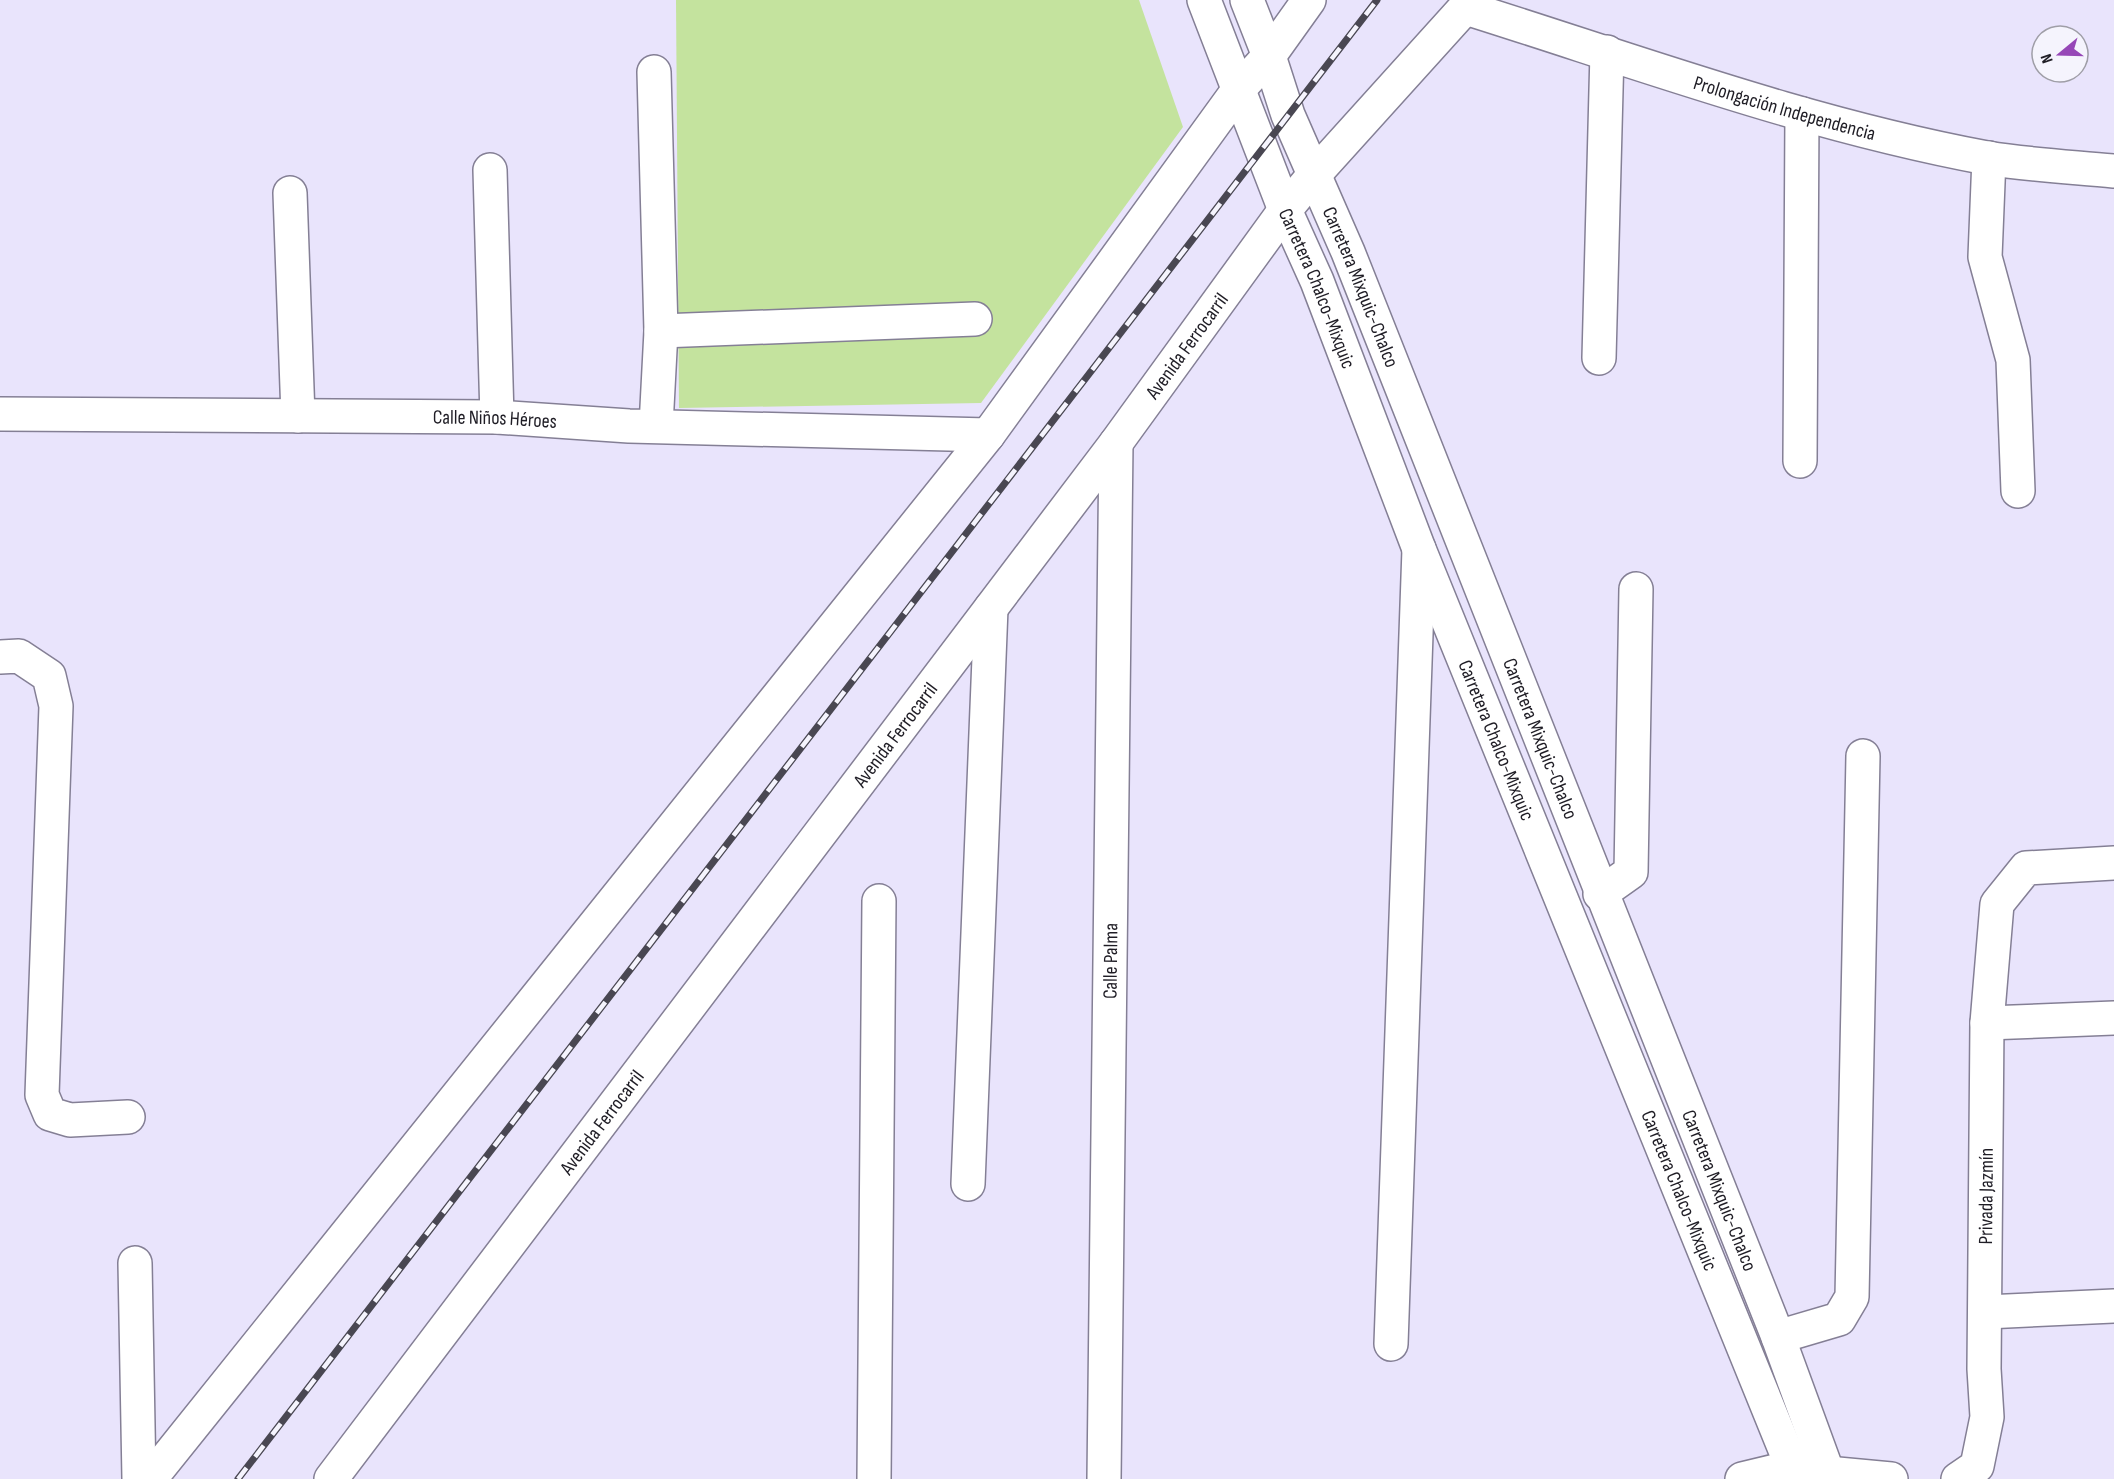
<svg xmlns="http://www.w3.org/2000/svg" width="2114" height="1479" font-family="'Sofia Sans Condensed',sans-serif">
<rect width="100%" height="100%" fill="#e9e4fc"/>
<path fill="#c4e39e" d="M676 0H1139L1183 127 981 403 679 408Z"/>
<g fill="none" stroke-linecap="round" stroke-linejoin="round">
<defs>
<g id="street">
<path id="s1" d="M1466 8C1638 62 1809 125 1987 158 2029 165 2072 167 2114 171"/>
<path d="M654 72 661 331 656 426"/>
<path d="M1989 158 1985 257 2013 360 2018 491"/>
<path d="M490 170 497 417"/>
<path d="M290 193 298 416"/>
<path d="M661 331 975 319"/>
<path d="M1599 358 1607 52"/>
<path id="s2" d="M0 414 497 417 629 426 988 435"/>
<path d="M1800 461 1802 114"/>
<path d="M0 657 19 656 49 676 56 706 42 1095 50 1114 70 1120 128 1117"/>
<path d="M1600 894 1631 872 1636 589"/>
<path d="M1987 1023 2114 1018"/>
<path d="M968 1184 991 608"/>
<path d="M135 1263 139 1479"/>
<path d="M1986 1312 2114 1306"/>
<path d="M1778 1337 1839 1319 1852 1297 1863 756"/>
<path d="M1391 1344 1419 549"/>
<path d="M1827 1473 1891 1479"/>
<path d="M150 1479 988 435 1239 89 1269 56 1309 0"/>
<path id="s3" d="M331 1479 1116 443 1285 210 1313 176 1472 0"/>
<path d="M874 1479 879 901"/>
<path id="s4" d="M1104 1479 1116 443"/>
<path d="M1742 1479 1792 1467"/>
<path id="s5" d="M1958 1479 1977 1466 1987 1417 1984 1369 1987 1023 1997 904 2026 868 2114 863"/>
</g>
<g id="secondary">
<path id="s6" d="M1204 0 1285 210 1317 281 1419 549 1797 1479"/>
<path id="s7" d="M1247 0 1269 56 1288 115 1348 252 1778 1337 1830 1479"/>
</g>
</defs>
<use href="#street" stroke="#847f95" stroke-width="36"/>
<use href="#secondary" stroke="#847f95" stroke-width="36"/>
<use href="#street" stroke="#fff" stroke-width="33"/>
<use href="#secondary" stroke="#fff" stroke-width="33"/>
<defs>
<path id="rail" d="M238 1479 1377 0"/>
</defs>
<use href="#rail" stroke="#494752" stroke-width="7"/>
<use href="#rail" stroke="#f5f4fd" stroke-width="4.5" stroke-dasharray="14" stroke-linecap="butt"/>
</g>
<g text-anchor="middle" stroke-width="4.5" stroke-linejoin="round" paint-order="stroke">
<g font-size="20" fill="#1f1d25" stroke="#f5f4fd">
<text dy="7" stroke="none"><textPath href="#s1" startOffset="334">Prolongación Independencia</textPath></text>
<text dy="7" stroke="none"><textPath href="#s7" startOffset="309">Carretera Mixquic-Chalco</textPath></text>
<text dy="7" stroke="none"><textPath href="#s6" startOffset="310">Carretera Chalco-Mixquic</textPath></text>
<text dy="7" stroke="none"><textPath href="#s3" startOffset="1420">Avenida Ferrocarril</textPath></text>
<text dy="7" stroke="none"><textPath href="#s2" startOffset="495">Calle Niños Héroes</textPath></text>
<text dy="7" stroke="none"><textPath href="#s3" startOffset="934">Avenida Ferrocarril</textPath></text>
<text dy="7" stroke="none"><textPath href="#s7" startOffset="795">Carretera Mixquic-Chalco</textPath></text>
<text dy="7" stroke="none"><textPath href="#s6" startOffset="796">Carretera Chalco-Mixquic</textPath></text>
<text dy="7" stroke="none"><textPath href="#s4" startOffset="518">Calle Palma</textPath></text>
<text dy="7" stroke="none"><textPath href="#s3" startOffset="448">Avenida Ferrocarril</textPath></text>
<text dy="7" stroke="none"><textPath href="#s6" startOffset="1282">Carretera Chalco-Mixquic</textPath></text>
<text dy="7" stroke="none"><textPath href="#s7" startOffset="1281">Carretera Mixquic-Chalco</textPath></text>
<text dy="7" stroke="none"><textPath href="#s5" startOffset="294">Privada Jazmín</textPath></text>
</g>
</g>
<g transform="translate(2060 54) rotate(251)"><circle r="28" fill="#f5f4fd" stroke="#9f9ea7" stroke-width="1.5"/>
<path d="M0-4.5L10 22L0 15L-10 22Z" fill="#9647b7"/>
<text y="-9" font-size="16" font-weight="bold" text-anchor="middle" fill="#1f1d25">N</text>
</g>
</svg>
